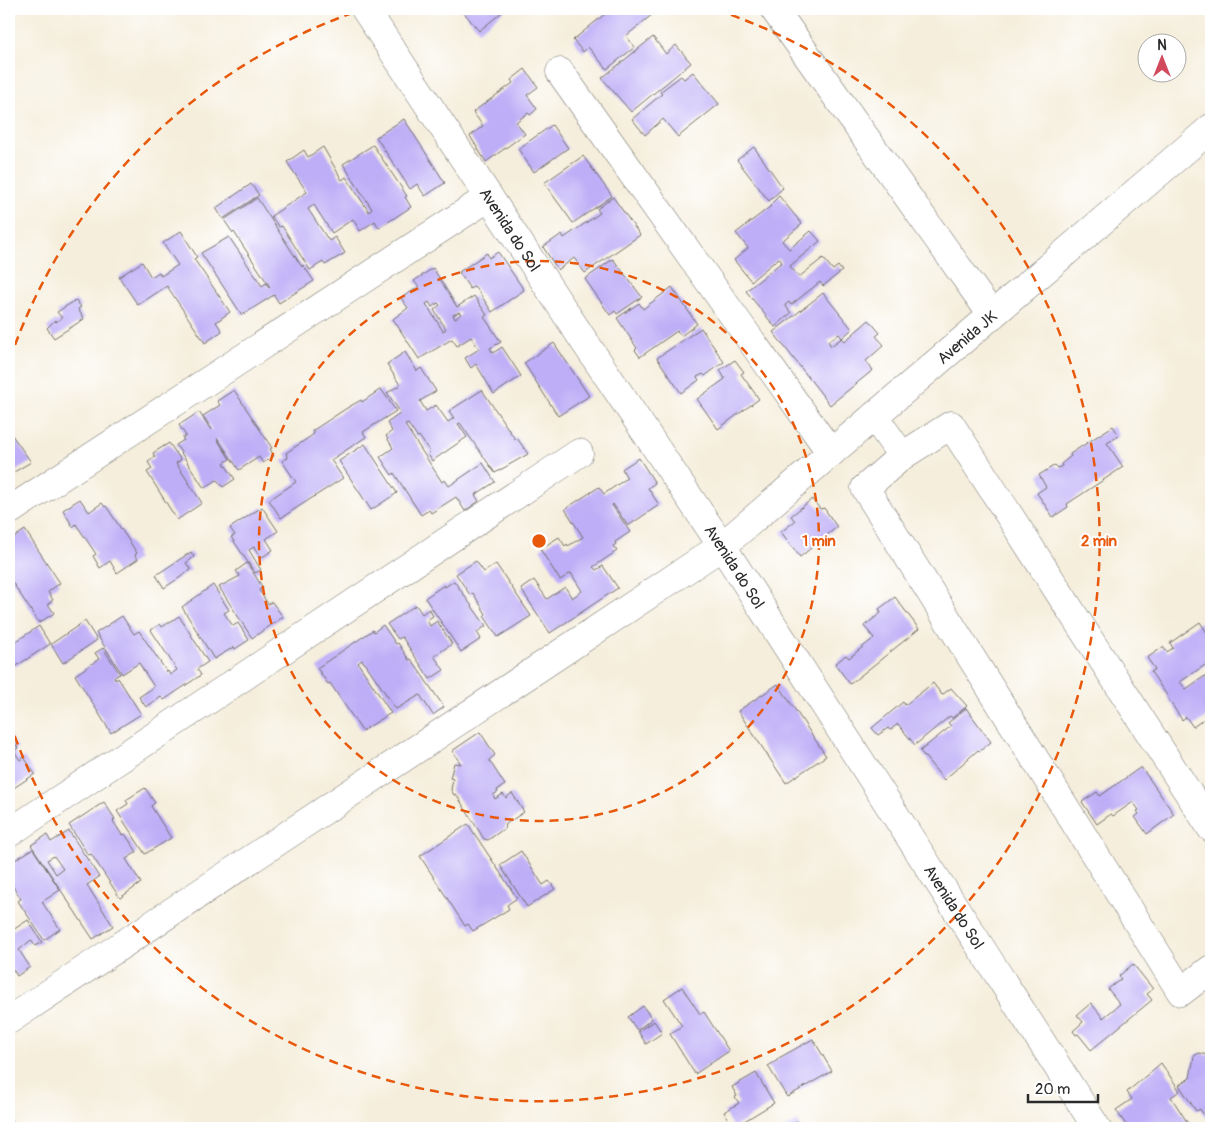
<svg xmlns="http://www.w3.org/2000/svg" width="1220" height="1137" font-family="Pangolin,sans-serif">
<rect width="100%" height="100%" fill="#fff"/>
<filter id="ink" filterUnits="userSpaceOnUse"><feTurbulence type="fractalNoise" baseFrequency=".02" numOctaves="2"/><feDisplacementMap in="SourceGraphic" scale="10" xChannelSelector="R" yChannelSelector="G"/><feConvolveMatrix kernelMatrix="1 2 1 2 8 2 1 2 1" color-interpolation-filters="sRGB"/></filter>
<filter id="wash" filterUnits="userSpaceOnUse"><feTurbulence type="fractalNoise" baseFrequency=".0096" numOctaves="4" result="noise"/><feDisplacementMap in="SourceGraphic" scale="20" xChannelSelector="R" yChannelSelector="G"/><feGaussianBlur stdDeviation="1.12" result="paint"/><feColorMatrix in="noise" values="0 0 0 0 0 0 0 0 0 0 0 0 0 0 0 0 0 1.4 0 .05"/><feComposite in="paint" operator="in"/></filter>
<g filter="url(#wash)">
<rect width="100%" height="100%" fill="#f5eedc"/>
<g id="blocks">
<path fill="#beaef7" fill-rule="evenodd" d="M461 9H506L479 31Z
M611 9H650L654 13 626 36 635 47 607 69 588 47 583 52 573 40Z
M653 37 666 54 676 45 691 63 631 112 602 78Z
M525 69 538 87 527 95 537 109 530 115 528 113 516 122 525 134 486 162 470 136 483 126 473 112 513 83 511 80Z
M693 72 719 104 678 137 663 119 645 135 632 119 662 94 660 92 681 76 684 79Z
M404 119 445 183 425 196 417 184 410 189 376 137Z
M552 125 568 148 534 172 518 149Z
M373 145 407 196 405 197 411 207 379 228 375 221 360 231 353 219 332 233 314 205 308 209 329 241 335 237 345 253 325 265 323 262 310 270 282 226 279 227 271 216 307 192 287 162 304 150 308 157 323 147 342 180 346 177 369 212 372 209 343 164Z
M754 147 783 188 769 201 737 160Z
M583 156 612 196 573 223 544 183Z
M251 184 259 195 223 219 216 208Z
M779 196 802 224 782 241 789 249 811 231 820 241 790 266 799 277 823 258 833 270 838 266 842 271 823 286 820 282 791 305 789 302 785 305 791 313 775 327 746 291 782 262 779 258 751 281 734 260 748 248 736 233 771 206 770 205Z
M613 197 640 235 585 273 574 258 558 270 543 247 562 234 564 238 600 213 597 209Z
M257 198 302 267 303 265 314 281 279 303 274 295 242 315 201 253 229 237 262 286 266 283 269 288 270 287 234 232 233 233 224 220Z
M181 231 197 257 194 259 230 312 216 322 222 331 205 343 167 286 138 305 119 277 142 262 151 277 159 272 161 276 178 265 163 243Z
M498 252 524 290 492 312 477 289 474 286 470 289 459 272 487 253 489 258Z
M613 259 642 297 617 314 615 311 610 315 585 279Z
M433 268 457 307 474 296 487 315 484 317 501 342 490 348 493 353 502 347 521 376 494 394 476 364 471 368 465 358 479 349 471 337 457 346 452 339 419 359 393 319 408 308 401 298 419 287 414 281ZM429 302 432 307 438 303 440 305 434 310 446 329 443 331 426 304ZM459 312 461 314 455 319 453 315Z
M672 287 697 324 681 336 677 331 640 357 635 350 637 348 617 318 639 303 643 309Z
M823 293 852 329 842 338 839 334 828 341 831 346 842 338 845 341 869 320 880 333 876 336 884 345 866 361 873 370 830 405 773 332Z
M76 300 81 307 78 309 84 319 54 338 47 328 55 320 56 322 62 318 57 312Z
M701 328 724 362 705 376 703 374 697 377 699 380 681 393 657 358Z
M554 343 589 396 558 416 524 363Z
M405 352 417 371 421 368 436 391 420 401 426 411 436 405 448 422 454 418 449 411 482 390 515 439 517 438 528 454 495 473 460 423 458 424 467 437 432 461 428 454 430 452 419 436 417 437 408 424 405 425 442 482 445 480 449 486 483 463 495 482 475 495 479 501 465 511 456 497 431 513 429 510 421 515 394 473 392 475 380 457 393 448 386 436 392 431 387 423 401 413 387 393 400 385 387 364Z
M735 360 744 372 741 374 759 399 718 429 697 399 725 379 720 370Z
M381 389 396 411 363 432 366 437 331 460 343 478 281 518 269 500 296 482 282 461 288 458 286 453 314 434 312 431 347 408 361 400 362 402Z
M234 390 272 448 270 449 274 456 263 463 259 457 239 470 218 439H217L230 459 224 463 235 479 223 487 217 480 204 488 176 445 184 440 182 438 186 436 179 425 199 412 211 430 212 429 203 416 220 405 217 401Z
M1113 426 1119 436 1107 443 1123 467 1067 504 1068 507 1053 517 1037 493 1046 487 1039 475 1055 465 1058 468 1062 466 1061 464 1071 456 1070 454Z
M9 431 31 462 9 475Z
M169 443 181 460 176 463 202 503 177 520 147 472 152 469 148 462 155 457 153 453Z
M365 444 397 493 371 510 339 461Z
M639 458 655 483 648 488 659 505 628 526 613 504 612 505 630 532 615 542 616 544 613 546 617 551 593 567 596 570 603 566 618 588 550 633 521 589 534 580 547 599 565 587 572 598 582 591 571 573 560 580 540 549 559 537 565 546 567 544 568 546 583 537 565 509 599 487 604 494 627 478 622 469Z
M80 499 89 512 102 503 105 507 106 506 137 553 135 555 138 559 117 573 110 561 100 568 93 556 96 554 76 524 73 527 63 510Z
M812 499 820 509 824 508 837 527 800 557 781 532 795 521 791 516Z
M262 507 278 531 266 539 273 550 261 558 254 547 249 550 261 570 255 573 231 537 235 535 230 528Z
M25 530 60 583 48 592 53 600 48 604 54 613 39 623 9 577V541Z
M191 552 194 557 186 563 191 570 164 588 156 575Z
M476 561 484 572 496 564 531 616 498 637 484 616 486 614 473 593 470 595 456 574Z
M247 563 263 588 259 590 268 604 272 602 283 617 252 638 219 587 240 576 236 571Z
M454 581 486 626 477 632 481 639 461 652 425 598 444 585 445 587Z
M213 585 229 610 224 613 233 626 238 623 249 640 235 649 234 647 214 659 182 607Z
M895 597 919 629 850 684 835 664 846 655 849 658 874 638 864 626 881 613 879 609Z
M416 605 422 614 429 609 433 616 427 620 430 626 437 621 452 644 434 656 444 670 430 679 402 637 398 639 387 624Z
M122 616 134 634 139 631 167 672 168 671 170 675 177 670 151 630 160 624 162 627 179 616 208 662 197 669 201 675 164 700 161 697 146 707 139 697 154 687 139 663 122 674 96 633Z
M85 621 97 640 63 663 51 644Z
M1200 622 1211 639V661L1180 682 1186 689 1205 676 1206 677 1211 674V714L1193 727 1186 717 1182 720 1167 697H1168L1151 672 1155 669 1147 658 1163 647 1167 652 1173 648 1170 643Z
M383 625 396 644 398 643 409 660 411 659 444 707 433 715 420 695 396 709 365 663H364L362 660 358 663 391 713 362 731 330 683 328 684 317 668 373 630 374 632Z
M39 626 50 644 15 667 9 658V639L12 644Z
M103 648 120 674 114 677 116 680 118 678 141 714 111 733 75 675 99 659 95 653Z
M933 683 942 695 951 688 967 706 952 718 950 716 915 745 898 724 890 730 888 728 878 735 872 728 903 702 905 705Z
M778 684 826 756 786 783 738 711Z
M966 708 991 742 980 751 978 750 944 780 920 751 951 726 948 723Z
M480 732 495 755 489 760 505 785 497 790 498 792 493 795 495 799 503 794 506 798 512 793 524 812 506 824 505 828 488 840 484 839 456 794 454 795 451 790 453 779 450 778 454 763 461 764 452 751Z
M9 734 18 748 14 751 20 760 24 757 35 774 9 791Z
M1141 767 1174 814 1147 834 1135 817 1139 814 1137 811 1139 810 1133 802 1113 816 1111 814 1097 824 1082 802 1097 792 1100 796Z
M145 788 155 803 151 806 171 838 145 854 117 811 128 804 126 800Z
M104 802 115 819 113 821 122 835 125 834 137 852 126 859 141 883 120 898 91 854 88 855 69 825Z
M468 824 517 898 507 905 509 909 473 931 468 924 465 926 420 856Z
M69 831 99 877 87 885 113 926 93 939 31 845 47 835 51 842ZM54 856 63 869 56 874 47 860Z
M33 849 60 890 42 902 60 929 44 940 18 901 21 899 12 885 9 887V861L11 859 13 861Z
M521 851 543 885 549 881 555 889 527 907 500 865Z
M28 920 42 942 35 946 31 940 19 950 30 967 17 976 9 963V923L13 930Z
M1133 964 1153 989 1147 994 1152 1000 1091 1050 1078 1034 1076 1035 1073 1031 1083 1022 1077 1015 1091 1003 1103 1018 1120 1004 1108 989 1121 979 1119 976Z
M682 987 700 1014 704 1012 729 1051 695 1074 670 1034 682 1026 664 999Z
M643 1006 652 1019 637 1030 628 1017Z
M654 1021 662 1033 646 1044 638 1031Z
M813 1039 832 1071 787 1097 768 1066 778 1060 777 1059Z
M1199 1053 1211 1056V1126L1200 1109 1196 1111 1179 1085 1190 1078 1194 1056Z
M1161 1063 1180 1091 1171 1097 1191 1128H1128L1116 1110 1132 1099 1127 1092Z
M756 1073 774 1103 733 1128 724 1112 739 1103 735 1097 737 1096 732 1087Z
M9 1115 15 1124 9 1128Z
M797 1121 802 1128H785L791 1125Z"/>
</g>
</g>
<g filter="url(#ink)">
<use href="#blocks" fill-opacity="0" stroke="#726f69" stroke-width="1"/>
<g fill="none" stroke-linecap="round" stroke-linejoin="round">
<defs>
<g id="minor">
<path id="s1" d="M365 9 584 341 722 546 1097 1128"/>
<path d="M774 9 992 315"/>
<path d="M560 72 831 453"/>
<path d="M874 416 902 456"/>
<path d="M9 511 489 197"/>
<path d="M1211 828 951 425 902 456 865 488 1181 992 1211 969"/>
<path d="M9 833 579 453"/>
<path id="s2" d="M9 1020 722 546 1211 128"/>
</g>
</defs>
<use href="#minor" stroke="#726f69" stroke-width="29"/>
<use href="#minor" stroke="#fff" stroke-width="28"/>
</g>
</g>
<g fill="none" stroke="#e8590c" stroke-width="2.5" stroke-dasharray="9 6">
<circle cx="539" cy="541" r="280"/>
<path d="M10 359A560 560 0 0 1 361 10M717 10A560 560 0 1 1 10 723"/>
</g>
<g text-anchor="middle" stroke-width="4" stroke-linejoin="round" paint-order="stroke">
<g font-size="16" fill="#2b2b2b" stroke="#fff">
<text dy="6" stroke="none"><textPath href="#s1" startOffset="264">Avenida do Sol</textPath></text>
<text dy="6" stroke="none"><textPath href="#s2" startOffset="1178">Avenida JK</textPath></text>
<text dy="6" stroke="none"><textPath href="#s1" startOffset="669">Avenida do Sol</textPath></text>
<text dy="6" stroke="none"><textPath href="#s1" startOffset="1074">Avenida do Sol</textPath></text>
</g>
</g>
<circle cx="539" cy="541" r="8" fill="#e8590c" stroke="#fff" stroke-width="2.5"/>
<g font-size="15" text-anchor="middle" font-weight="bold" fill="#e8590c" stroke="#fff" stroke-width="4" stroke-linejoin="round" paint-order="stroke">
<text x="819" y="546">1 min</text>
<text x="1099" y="546">2 min</text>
</g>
<rect width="1220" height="1137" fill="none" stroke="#fff" stroke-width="30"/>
<g transform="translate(1162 58)"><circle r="24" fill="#ffffff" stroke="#aaaaaa"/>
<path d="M0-4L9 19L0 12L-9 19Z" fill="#d1495b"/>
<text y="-8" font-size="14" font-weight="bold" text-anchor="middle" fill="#2b2b2b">N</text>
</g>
<path d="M1028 1094v8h70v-8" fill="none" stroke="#2b2b2b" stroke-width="2.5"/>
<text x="1035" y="1094" font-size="15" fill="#2b2b2b" stroke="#ffffff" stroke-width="4" paint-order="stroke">20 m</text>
</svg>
